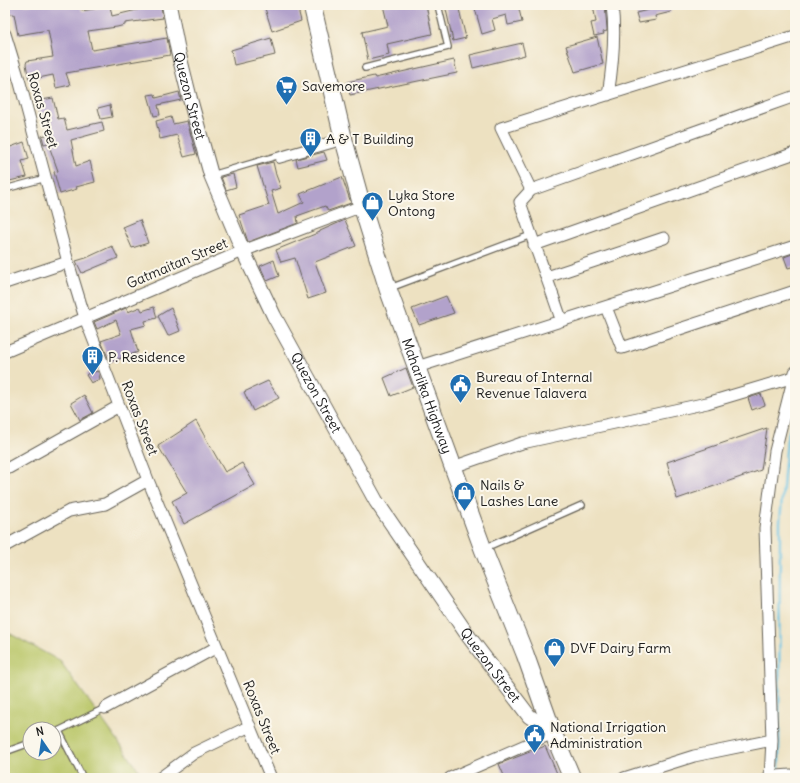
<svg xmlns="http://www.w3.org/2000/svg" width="800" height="783" font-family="Delius,sans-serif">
<rect width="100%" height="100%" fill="#fbf7ec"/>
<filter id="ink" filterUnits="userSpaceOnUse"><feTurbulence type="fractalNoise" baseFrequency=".025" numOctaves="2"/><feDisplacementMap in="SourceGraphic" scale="8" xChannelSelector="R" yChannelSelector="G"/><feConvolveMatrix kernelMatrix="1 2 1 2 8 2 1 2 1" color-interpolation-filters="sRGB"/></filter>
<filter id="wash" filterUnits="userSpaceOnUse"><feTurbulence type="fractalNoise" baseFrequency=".012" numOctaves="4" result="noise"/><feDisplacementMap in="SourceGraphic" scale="16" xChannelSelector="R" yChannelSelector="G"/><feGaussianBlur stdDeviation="0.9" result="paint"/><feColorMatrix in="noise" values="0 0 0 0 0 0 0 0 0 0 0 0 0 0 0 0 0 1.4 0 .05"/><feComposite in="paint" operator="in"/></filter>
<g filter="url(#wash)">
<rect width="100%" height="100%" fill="#ede1c1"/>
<path fill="#b9c668" stroke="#6a7142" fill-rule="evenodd" d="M5 631 60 661 143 776 141 778H5ZM30 729H54V753H30Z"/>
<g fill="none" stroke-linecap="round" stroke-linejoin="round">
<path stroke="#65c1e3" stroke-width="2.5" d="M5 53 9 69
M779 773 780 522 787 439 795 411"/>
</g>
<g id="blocks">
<path fill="#b2a2cb" d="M5 5H81L82 11 110 6 112 16 149 7 161 6 163 18 125 23V25L117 27 88 31 92 50 167 38 170 55 66 73 70 85 56 88 53 75 29 80 26 64 27 61 53 57 48 30 18 35 14 14 5 15Z
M264 5H297L301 21 272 31Z
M383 5H426L432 34 387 44 389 55 368 60 362 32 388 26Z
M445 5H458L466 38 453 41Z
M474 5H518L522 22 508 25 506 15 492 19 495 30 482 34Z
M593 5H605L607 28V31L603 32 604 34 594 36 591 23 596 22Z
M655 5H669L671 12 655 16 656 20 639 23 636 13 656 8Z
M597 37 603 64 575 72 566 46Z
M271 38 275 55 234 65 231 50Z
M522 43 525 55 473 68 470 55Z
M454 60 457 73 350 95 347 82 374 76 375 78Z
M179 92 181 100 158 105 160 115 154 116 148 95 155 94 156 98Z
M53 98 58 119 64 118 67 130 102 122 104 131 71 140 76 166 90 161 95 182 76 187 77 189 60 194 54 172 58 171 48 143 44 144 42 136 53 133 48 113 40 115 36 101Z
M110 105 112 117 101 119 98 108Z
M171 117 173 124 187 121 196 154 184 157 177 135 160 139 156 121Z
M24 142 29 159 22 161 27 177 5 182V149Z
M324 152 327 160 298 167 296 159Z
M273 162 276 175 281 188 271 191 278 214 304 202 300 194 342 177 351 203 328 211 325 206 297 216 298 223 248 242 239 215 269 205 257 166Z
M233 174 236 187 226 190 221 177Z
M140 220 148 243 132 248 123 227Z
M345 220 356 246 315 262 326 293 308 299 295 258 281 262 276 250 320 232V231Z
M112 246 118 258 82 273 76 261 86 258Z
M795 253V266L788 268 784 257Z
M274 260 279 276 267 281 260 266Z
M446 296 454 313 419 325 412 309Z
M140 307 142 311 154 307 157 318 145 321 146 325 131 329 138 352 110 362 101 341 121 334 116 320 97 329 94 322 126 308 128 312Z
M171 308 180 331 168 336 158 316Z
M406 368 413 387 391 396 384 378Z
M93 370 94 372 98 371 100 379 91 383 86 375Z
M268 381 279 398 253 411 244 392Z
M761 394 765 405 752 410 748 398Z
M84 395 93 413 80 420 71 403Z
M196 421 225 472 242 463 255 485 184 524 172 501 187 493 158 446Z
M767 428 761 470 677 499 667 462Z
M545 746 559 778H505L499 764Z"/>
</g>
</g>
<g filter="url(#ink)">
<use href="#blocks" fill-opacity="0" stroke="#656156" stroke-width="1"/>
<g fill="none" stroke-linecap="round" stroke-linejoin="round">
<defs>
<path id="service" d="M365 68 448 47 438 5
M279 160 342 142
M212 175 341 137
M5 189 46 178
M390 288 531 235
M485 548 582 505
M59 731 83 778
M54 733 105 708
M5 752 30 743"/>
<path id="minor" d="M5 34 20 83 68 262 85 318 148 480 271 778
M608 95C613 64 616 35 612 5
M531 190 795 96
M534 245 795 153
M547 277 664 238
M5 283 68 262
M606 307 622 348 795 291
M561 319C548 280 533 242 520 202L531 190 501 128 795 36
M5 352 243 251 362 206
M417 367C542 326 669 287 795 246
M453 467 522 443 707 403 794 377
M5 470 119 406
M5 546 69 511 105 504 148 480
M105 708 217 647
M160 778 194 753 250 726
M450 778 553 733
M624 778 694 756 772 740
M768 778 776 776 791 775 794 778
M770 778 772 740 765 528 775 451 795 372"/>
<g id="tertiary">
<path id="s1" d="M169 5 178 51 190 99 211 175 243 251 274 316 376 501 469 637 529 716 553 733"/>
</g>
<g id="primary">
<path id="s2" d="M312 5 343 137 362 206 388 289 483 549 525 654 553 733 572 778"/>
</g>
</defs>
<use href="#service" stroke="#656156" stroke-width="8"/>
<use href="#minor" stroke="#656156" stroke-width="13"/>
<use href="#tertiary" stroke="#656156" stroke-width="16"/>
<use href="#primary" stroke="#656156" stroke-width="19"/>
<use href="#service" stroke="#fff" stroke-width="5.5"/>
<use href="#minor" stroke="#fff" stroke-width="11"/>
<use href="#tertiary" stroke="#fff" stroke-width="14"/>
<use href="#primary" stroke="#fff" stroke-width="17"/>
</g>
</g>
<defs>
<symbol id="supermarket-pin" viewBox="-11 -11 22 30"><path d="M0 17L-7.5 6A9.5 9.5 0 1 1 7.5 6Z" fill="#1f6fb2" stroke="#fbf7ec"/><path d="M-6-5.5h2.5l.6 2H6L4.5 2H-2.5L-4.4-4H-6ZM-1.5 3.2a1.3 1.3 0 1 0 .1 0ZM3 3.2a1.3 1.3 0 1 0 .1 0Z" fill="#fff"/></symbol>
<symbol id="building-pin" viewBox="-11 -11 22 30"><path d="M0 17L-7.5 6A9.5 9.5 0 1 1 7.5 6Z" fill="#1f6fb2" stroke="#fbf7ec"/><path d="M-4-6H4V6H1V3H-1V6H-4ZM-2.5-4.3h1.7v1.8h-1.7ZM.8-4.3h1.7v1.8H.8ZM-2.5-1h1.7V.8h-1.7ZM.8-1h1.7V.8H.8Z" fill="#fff"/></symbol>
<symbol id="shop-pin" viewBox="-11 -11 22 30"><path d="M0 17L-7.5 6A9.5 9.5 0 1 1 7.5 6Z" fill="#1f6fb2" stroke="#fbf7ec"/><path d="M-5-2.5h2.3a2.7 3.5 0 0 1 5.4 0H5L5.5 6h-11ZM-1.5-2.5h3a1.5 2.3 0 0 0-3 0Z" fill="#fff"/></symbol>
<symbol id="civic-pin" viewBox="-11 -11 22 30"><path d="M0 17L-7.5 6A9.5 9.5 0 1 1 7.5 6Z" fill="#1f6fb2" stroke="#fbf7ec"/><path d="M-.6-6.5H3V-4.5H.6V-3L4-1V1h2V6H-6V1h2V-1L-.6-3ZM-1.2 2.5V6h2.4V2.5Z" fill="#fff"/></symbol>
</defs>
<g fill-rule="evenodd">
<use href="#supermarket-pin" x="274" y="74" width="25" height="34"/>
<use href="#building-pin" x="298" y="126" width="25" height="34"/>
<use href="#shop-pin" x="360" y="190" width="25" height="34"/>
<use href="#building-pin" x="80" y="344" width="25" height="34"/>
<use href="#civic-pin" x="448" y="372" width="25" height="34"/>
<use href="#shop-pin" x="452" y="480" width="25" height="34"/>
<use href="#shop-pin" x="542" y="636" width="25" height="34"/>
<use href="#civic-pin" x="522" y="722" width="25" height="34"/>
</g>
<g text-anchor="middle" stroke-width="4" stroke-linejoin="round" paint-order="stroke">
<g font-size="14" fill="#1c1c1c" stroke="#fbf7ec" text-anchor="start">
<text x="302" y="91">Savemore</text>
<text x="326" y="144">A &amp; T Building</text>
<text x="388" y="200">Lyka Store<tspan x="388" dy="16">Ontong</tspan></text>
<text x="108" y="362">P. Residence</text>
<text x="476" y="382">Bureau of Internal<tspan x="476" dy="16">Revenue Talavera</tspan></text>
<text x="480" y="490">Nails &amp;<tspan x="480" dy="16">Lashes Lane</tspan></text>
<text x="570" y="653">DVF Dairy Farm</text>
<text x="550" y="732">National Irrigation<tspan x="550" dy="16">Administration</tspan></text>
</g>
<g font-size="14" fill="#1c1c1c" stroke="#fbf7ec">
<text dy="5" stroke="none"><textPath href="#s1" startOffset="93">Quezon Street</textPath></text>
<text transform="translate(43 110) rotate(74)" y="5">Roxas Street</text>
<text transform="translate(177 263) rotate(-23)" y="5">Gatmaitan Street</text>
<text dy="5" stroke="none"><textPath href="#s1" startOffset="417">Quezon Street</textPath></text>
<text dy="5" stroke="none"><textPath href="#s2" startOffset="408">Maharlika Highway</textPath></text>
<text transform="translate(140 418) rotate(69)" y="5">Roxas Street</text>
<text dy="5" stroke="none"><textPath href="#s1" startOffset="741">Quezon Street</textPath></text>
<text transform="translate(262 717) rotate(68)" y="5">Roxas Street</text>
</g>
</g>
<rect width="800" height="783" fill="none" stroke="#fbf7ec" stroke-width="20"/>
<g transform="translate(42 741) rotate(347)"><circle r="19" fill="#fbf7ec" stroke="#a29f99"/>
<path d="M0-3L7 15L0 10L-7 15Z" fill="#1f6fb2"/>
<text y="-6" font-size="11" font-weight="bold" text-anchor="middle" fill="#1c1c1c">N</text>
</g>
</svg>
